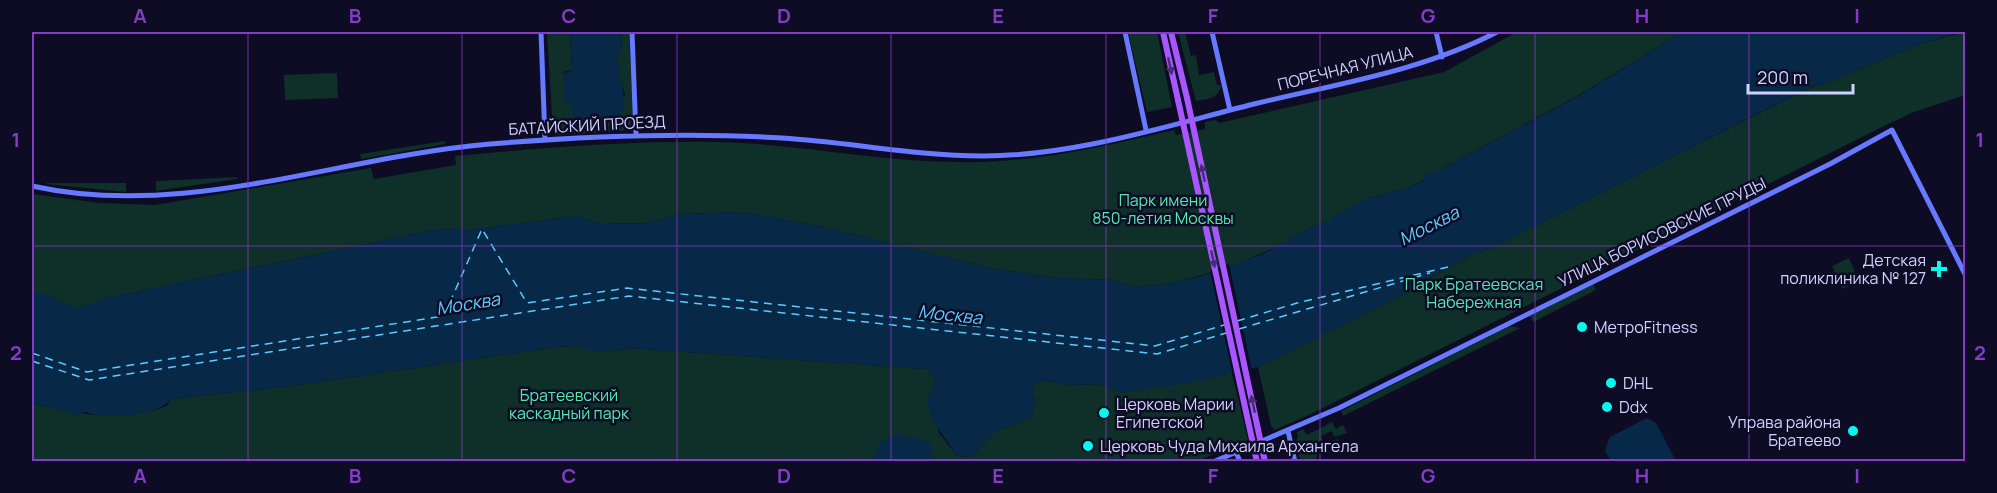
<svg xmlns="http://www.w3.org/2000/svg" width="1997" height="493" font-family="Manrope,sans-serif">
<rect width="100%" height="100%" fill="#0d0c24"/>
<path fill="#0f2f29" d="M547 32H570L572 70 564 72 571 82 575 122 615 120 625 95 619 75 617 53 622 52 621 32H629L633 120 631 130 558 135 553 132Z
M1128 32H1157L1172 107 1147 112Z
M1178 32H1185L1191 56 1196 55 1199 75 1214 72 1217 85H1221C1219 99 1207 99 1196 101Z
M1517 32H1683L1579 95 1432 174H1424L1428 178 1406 189 1368 198 1332 221 1309 228 1283 244 1230 267 1173 283 1135 287 1114 280 1056 278 990 268 823 227 742 212 681 214 648 223 600 224 577 216 461 231 456 228 430 231 107 298C95 303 82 310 68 306 53 302 51 294 32 293V194L100 203 155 205 371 168 374 179 456 165 455 156C542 148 631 140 719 142 798 144 876 161 954 162 1030 164 1102 147 1174 130L1176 135 1205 129V122L1216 120 1219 123 1444 72Z
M1965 32V95L1914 112 1884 126 1311 414 1275 430 1271 426 1258 367 1396 298 1474 253H1480L1509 239 1818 84 1820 86 1917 45Z
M337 73 338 98 285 100 284 75Z
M445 141V144L361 159 360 154Z
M237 177V179L156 191V181Z
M47 183H126V192L46 184Z
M1849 258 1859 282 1842 289 1832 266Z
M1593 283 1596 290 1533 322 1530 316Z
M1510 326 1520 328 1343 416 1341 411Z
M579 346 603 352 614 348 624 351 628 348 927 369C935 376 938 383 931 392L939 433 957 456 971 457 993 433 1032 417V390L1035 384 1044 380 1071 385 1101 384 1122 393 1232 373 1248 440 1195 462H32V403C74 415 125 422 167 406L171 399 291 386 558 347Z
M1332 422 1336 429 1343 425 1347 433 1334 437 1332 431 1321 436 1323 441 1314 444 1310 450 1316 445 1338 439 1340 446 1321 449 1316 457 1317 461H1300L1296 440 1298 438 1297 432 1303 429 1307 435Z"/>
<path fill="#082848" d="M570 32H621L622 52 617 53 625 106 615 120 575 122 570 104V82L569 102 564 103 563 74 572 70Z
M1683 32H1962L1917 45 1820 86 1817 84 1509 239 1480 253H1474L1396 298 1258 367 1201 381 1122 393 1101 384 1071 385 1044 380 1035 384 1032 390 1036 398 1032 417 993 433 971 457 957 456 931 418 927 399C934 386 940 380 926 369L628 348 624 351C615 346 610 353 601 352 586 349 574 345 558 347L291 386 171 399C160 416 104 420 86 412L78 415 32 403V293L47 294 68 306 82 307 107 298 430 231 456 228 461 231 577 216 600 224 648 223 681 214 742 212 823 227 990 268 1056 278 1114 280 1135 287 1173 283 1208 274 1265 253 1309 228 1331 221V218L1368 198 1406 189 1427 179 1424 177V173L1432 174 1580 95Z
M1647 418 1656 423 1676 461H1611L1605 451 1610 437Z
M897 434 928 441 932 448V461H873C873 448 885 438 897 434Z"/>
<path fill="#0d0c24" d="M1229 264 1252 371 1233 376 1210 271Z"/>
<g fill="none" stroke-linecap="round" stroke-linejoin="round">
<path stroke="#082848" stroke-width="1.5" d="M1168 389 1175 396"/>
<path stroke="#5dcbff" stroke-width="1.5" stroke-dasharray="8 6" stroke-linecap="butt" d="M1237 321 1297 303 1448 267
M1239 329 1430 273
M32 353 87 372 444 316 482 229 527 303 627 288 1155 346 1224 325
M32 361 89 380 629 296 1157 354 1226 333"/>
<path stroke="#6679ff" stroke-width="5" d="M541 32 545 140
M632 32 636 136
M1125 32 1146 130
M1212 32 1230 110
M1436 32 1442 57
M32 186C185 220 337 157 490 144 587 136 684 132 782 138 849 142 915 156 983 156 1074 156 1166 126 1254 104 1336 84 1422 71 1497 32
M1288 431 1295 462
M1236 452 1240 462
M1213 462 1339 408 1830 164 1892 130 1966 276"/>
<path stroke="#a856ff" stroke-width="6" d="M1163 32 1178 100
M1171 32 1187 98"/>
<path stroke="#a856ff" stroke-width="6" d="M1187 98 1265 462
M1178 100 1257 462"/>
</g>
<defs><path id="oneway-solid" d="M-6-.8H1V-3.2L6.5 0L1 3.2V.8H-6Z" transform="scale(1.5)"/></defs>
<g fill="#4b2a7c">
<use href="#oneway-solid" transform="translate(1170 66) rotate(78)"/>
<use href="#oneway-solid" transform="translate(1203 173) rotate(-102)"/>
<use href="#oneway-solid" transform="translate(1213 259) rotate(78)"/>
<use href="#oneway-solid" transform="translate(1253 404) rotate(-102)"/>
</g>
<path fill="none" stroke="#833cc5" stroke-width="1.5" stroke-opacity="0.55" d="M248 32V462M462 32V462M677 32V462M891 32V462M1106 32V462M1320 32V462M1535 32V462M1749 32V462M32 246H1966"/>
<g fill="#00faf0" stroke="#0d0c24" stroke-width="2">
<path d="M1936 260h6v6h6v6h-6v6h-6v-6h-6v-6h6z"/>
<circle cx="1582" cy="327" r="6"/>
<circle cx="1611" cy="383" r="6"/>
<circle cx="1607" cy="407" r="6"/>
<circle cx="1104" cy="413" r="6"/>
<circle cx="1853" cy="431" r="6"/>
<circle cx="1088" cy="446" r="6"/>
</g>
<g text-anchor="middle" stroke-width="5" stroke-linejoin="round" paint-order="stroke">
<g font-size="16" fill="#cfd1ff" stroke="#0d0c24">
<text transform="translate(1345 68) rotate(-14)" y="6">ПОРЕЧНАЯ УЛИЦА</text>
<text transform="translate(587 125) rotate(-3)" y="6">БАТАЙСКИЙ ПРОЕЗД</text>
<text transform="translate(1662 232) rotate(-26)" y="6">УЛИЦА БОРИСОВСКИЕ ПРУДЫ</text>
</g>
<g font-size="16" fill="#52e8ad" stroke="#0d0c24">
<text x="1163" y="206">Парк имени<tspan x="1163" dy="18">850-летия Москвы</tspan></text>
<text x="1474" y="290">Парк Братеевская<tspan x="1474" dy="18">Набережная</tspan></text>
<text x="569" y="401">Братеевский<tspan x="569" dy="18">каскадный парк</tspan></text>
</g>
<g font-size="16" fill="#cfd1ff" stroke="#0d0c24" text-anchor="start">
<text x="1926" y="266" text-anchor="end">Детская<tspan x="1926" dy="18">поликлиника № 127</tspan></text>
<text x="1594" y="333">МетроFitness</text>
<text x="1623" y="389">DHL</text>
<text x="1116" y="410">Церковь Марии<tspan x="1116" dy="18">Египетской</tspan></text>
<text x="1619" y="413">Ddx</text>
<text x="1841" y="428" text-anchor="end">Управа района<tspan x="1841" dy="18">Братеево</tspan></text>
<text x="1100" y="452">Церковь Чуда Михаила Архангела</text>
</g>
<g font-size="18" font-style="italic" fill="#5dcbff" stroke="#0d0c24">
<text transform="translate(1429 226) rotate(-27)" y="6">Москва</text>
<text transform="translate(468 304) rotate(-9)" y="6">Москва</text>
<text transform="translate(950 315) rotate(6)" y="6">Москва</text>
</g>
</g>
<rect width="1997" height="493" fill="none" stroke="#0d0c24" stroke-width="66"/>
<path d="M1748 84v9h105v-9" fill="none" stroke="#cfd1ff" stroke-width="3"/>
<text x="1757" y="84" font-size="18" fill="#cfd1ff" stroke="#0d0c24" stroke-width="4.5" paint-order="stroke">200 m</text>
<rect x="33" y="33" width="1931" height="427" fill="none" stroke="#833cc5" stroke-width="2"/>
<g font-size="20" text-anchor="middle" font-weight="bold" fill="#833cc5">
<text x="140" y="23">A</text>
<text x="355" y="23">B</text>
<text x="569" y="23">C</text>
<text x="784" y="23">D</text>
<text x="998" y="23">E</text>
<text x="1213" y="23">F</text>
<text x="1428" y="23">G</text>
<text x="1642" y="23">H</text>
<text x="1857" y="23">I</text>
<text x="16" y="147">1</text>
<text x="1980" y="147">1</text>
<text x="16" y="360">2</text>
<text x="1980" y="360">2</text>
<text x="140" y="483">A</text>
<text x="355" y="483">B</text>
<text x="569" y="483">C</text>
<text x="784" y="483">D</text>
<text x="998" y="483">E</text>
<text x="1213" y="483">F</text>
<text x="1428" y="483">G</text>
<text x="1642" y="483">H</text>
<text x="1857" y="483">I</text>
</g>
</svg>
